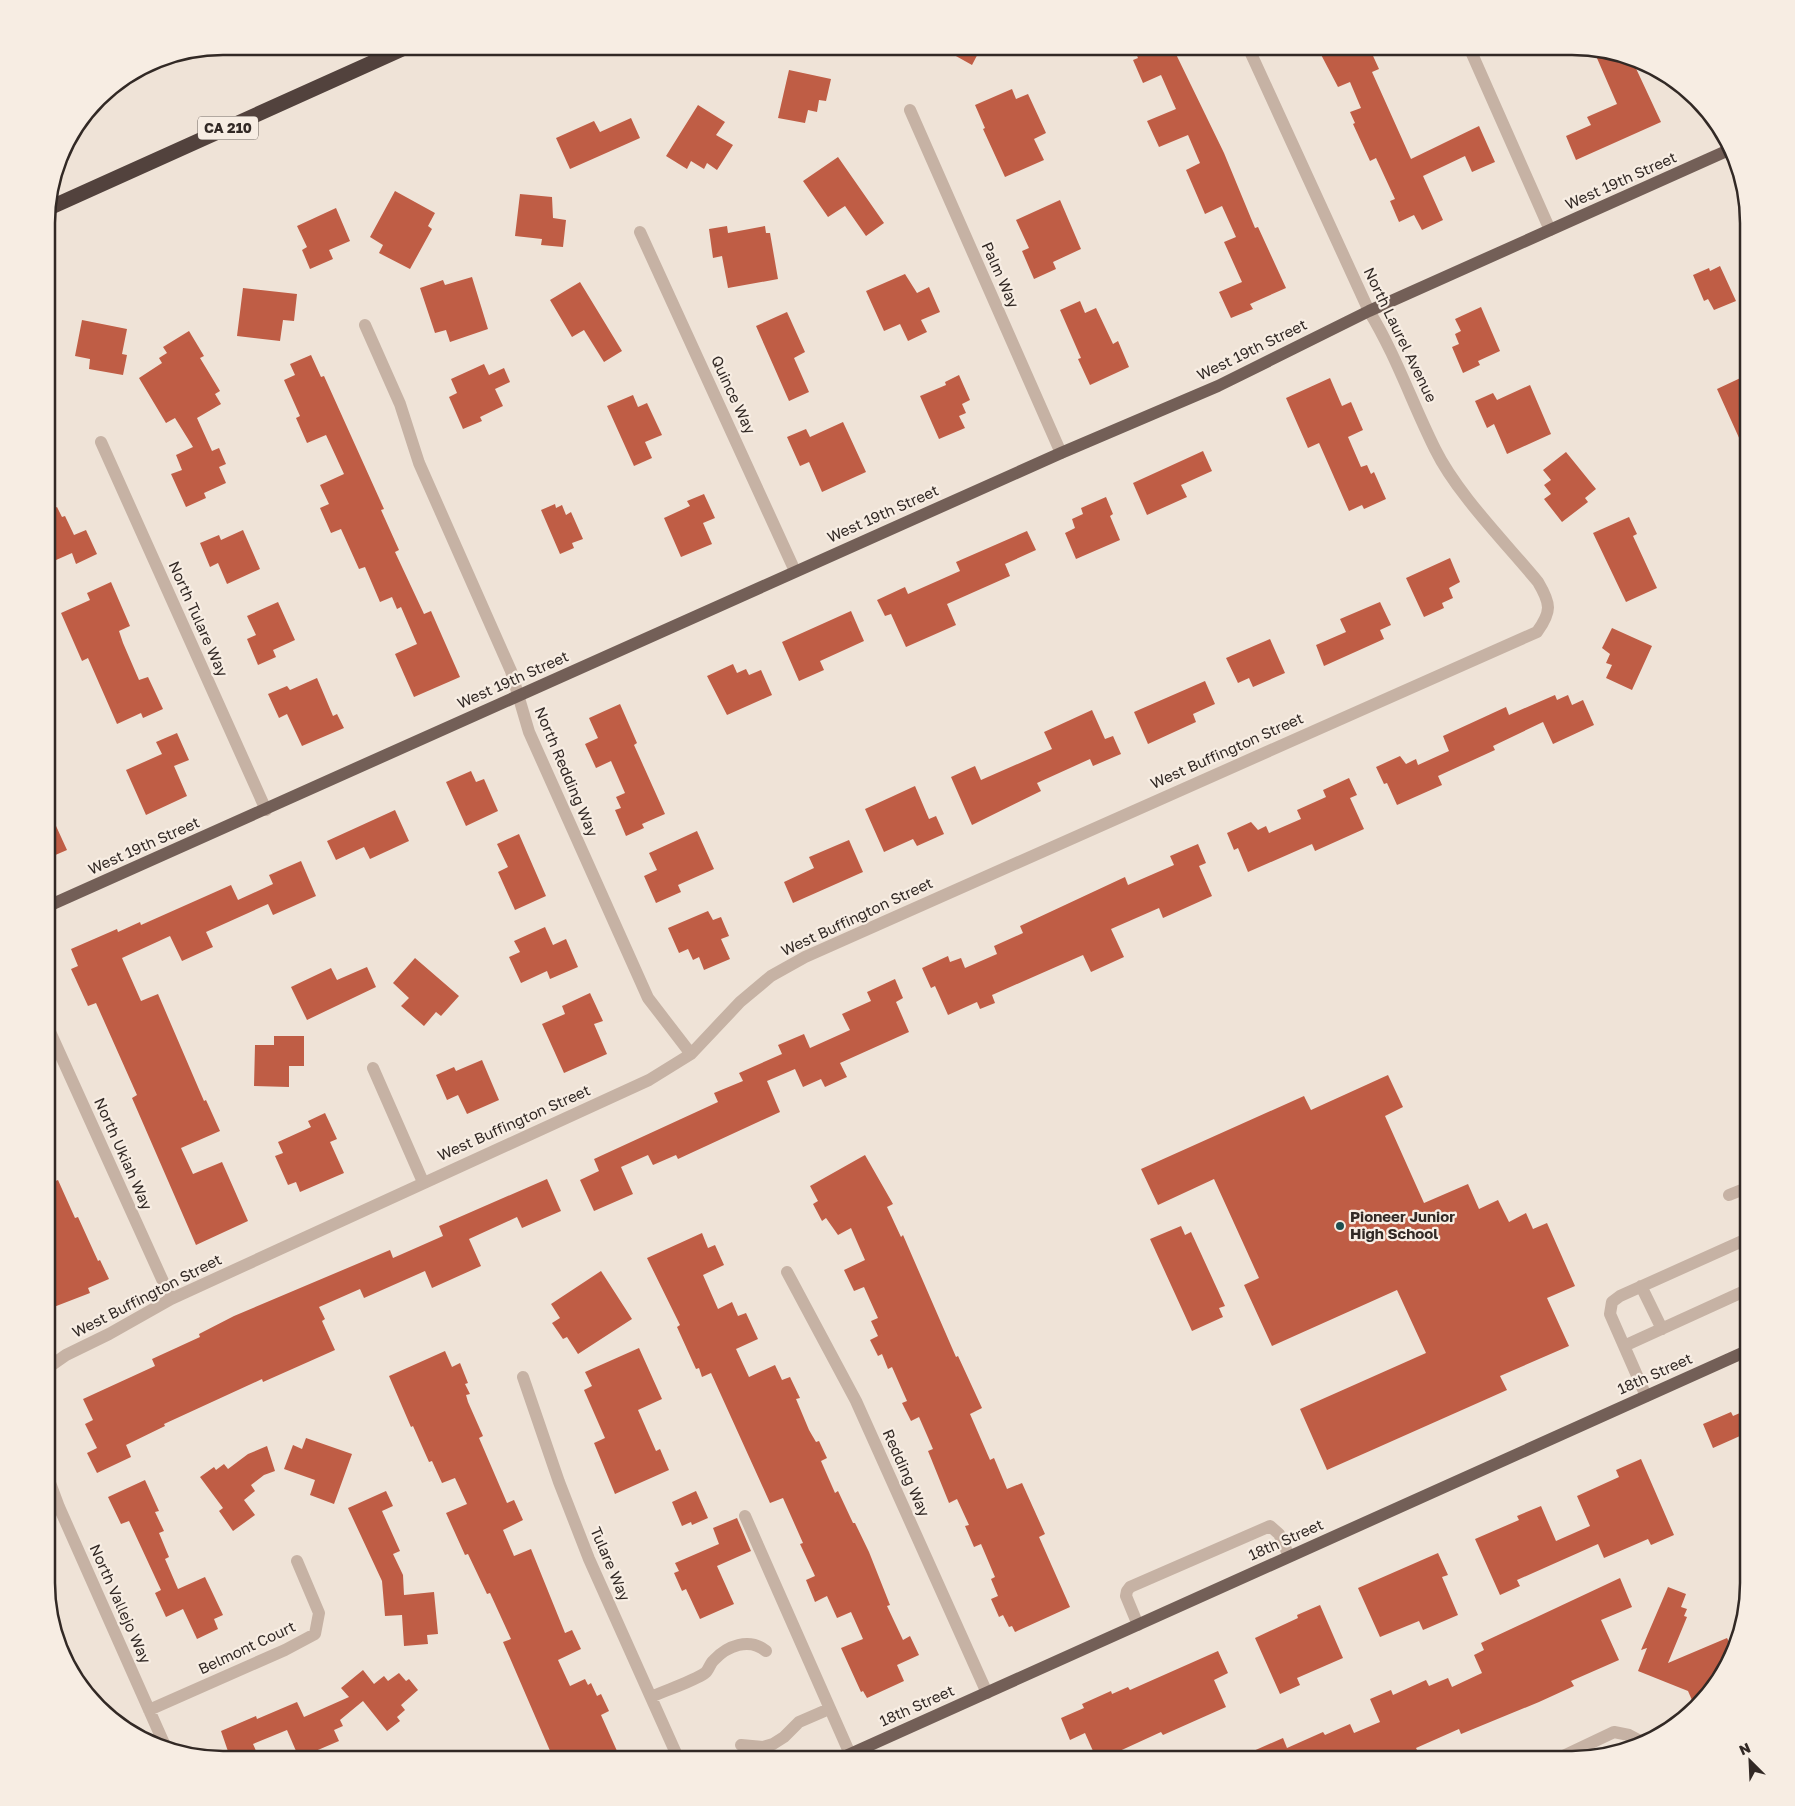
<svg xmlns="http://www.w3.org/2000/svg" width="1795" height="1806" font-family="'Golos Text',sans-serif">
<rect width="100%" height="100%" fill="#efe3d7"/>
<path fill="#bf5d45" d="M938 46H982L972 65Z
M1133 46H1172L1224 153 1255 228 1258 227 1286 288 1250 304 1253 309 1231 318 1219 292 1242 282 1224 242 1236 237 1222 206 1205 214 1186 170 1200 163 1188 135 1159 147 1147 121 1176 109 1161 75 1143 83 1133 60 1138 58Z
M1317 47H1369L1379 69 1372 72 1411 159 1479 126 1495 162 1472 172 1465 156 1423 176 1443 220 1422 230 1414 215 1399 222 1390 201 1395 199 1376 158 1370 161 1353 124 1355 123 1350 112 1361 108 1350 82 1338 87Z
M1593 49 1633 62 1661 122 1576 160 1566 136 1591 125 1587 117 1617 104Z
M789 70 831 79 826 101 819 100 817 112 808 110 805 123 778 118Z
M1012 89 1016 99 1028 94 1046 133 1034 139 1044 160 1005 177 983 129 985 128 975 105Z
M698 105 725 122 716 135 733 145 717 170 707 163 704 169 691 161 687 169 666 156Z
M631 118 640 138 570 169 556 138 594 121 600 132Z
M838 157 884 223 866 236 845 206 828 217 803 181Z
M395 191 435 213 428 226 432 229 410 269 379 253 383 245 370 237Z
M520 194 552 197 553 218 566 220 563 247 541 245 542 239 515 236Z
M1060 200 1081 249 1053 262 1056 269 1034 279 1022 251 1029 248 1016 220Z
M336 208 350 241 329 250 333 259 310 269 302 250 307 247 297 226Z
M727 226 728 233 765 226 766 233H770L778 279 728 288 722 256 713 258 709 229Z
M1720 266 1736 301 1714 310 1708 299 1704 301 1693 275 1709 268 1710 271Z
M905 274 917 293 929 287 940 312 921 320 927 332 908 341 900 324 884 331 866 291Z
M472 277 488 329 450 342 446 330 435 333 420 288 443 280 445 285Z
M580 282 622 351 604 362 584 330 572 337 550 300Z
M243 288 297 294 294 321 283 320 280 341 237 336Z
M1080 301 1085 313 1096 308 1113 344 1118 341 1129 367 1090 385 1078 359 1081 358 1060 310Z
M1481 307 1500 351 1478 361 1480 365 1463 373 1452 347 1459 344 1455 334 1461 331 1455 319Z
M787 312 805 352 794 358 809 392 789 401 756 326Z
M82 320 127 329 122 354 127 355 123 375 89 369 90 359 75 356Z
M189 331 204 356 200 358 220 391 215 394 221 404 197 418 212 451 219 448 226 464 219 467 226 483 204 493 206 498 186 507 171 474 182 470 176 455 193 447 175 418 166 423 139 378 162 363 159 358 167 353 163 347Z
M311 355 321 377 324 376 384 509 381 510 399 550 395 552 424 614 431 611 460 677 414 697 395 654 417 644 401 607 397 609 392 597 380 602 365 567 359 569 341 529 331 533 320 508 329 504 320 485 344 474 326 435 307 443 296 418 300 416 284 380 295 375 290 364Z
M484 364 489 375 504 368 510 382 495 389 503 406 480 417 482 421 463 429 449 397 457 393 451 379Z
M1749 374V460L1717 389Z
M959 375 970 400 962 404 966 413 959 416 965 428 939 439 920 396 946 385 945 382Z
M1330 378 1342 406 1351 402 1363 430 1348 437 1361 467 1367 465 1371 474 1374 472 1386 499 1364 509 1362 505 1349 511 1319 443 1308 448 1286 398Z
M1530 385 1551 434 1507 454 1494 424 1487 428 1475 401 1493 393 1497 400Z
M633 395 638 407 647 403 662 435 645 442 652 458 634 466 607 406Z
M843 422 866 472 822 492 809 462 800 466 787 437 806 429 810 437Z
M1203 451 1212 471 1181 485 1187 497 1147 515 1133 483Z
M1566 452 1596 489 1585 498 1588 502 1562 522 1544 499 1551 494 1544 485 1551 480 1543 470Z
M704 494 715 518 703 523 712 544 681 557 664 518 690 506 687 501Z
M1106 497 1113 514 1110 516 1120 540 1076 559 1065 533 1075 528 1072 519 1083 514 1081 508Z
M555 504 556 508 562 505 566 515 571 512 583 539 572 543 574 548 560 554 541 510Z
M57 507 62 517 65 516 74 535 86 530 97 554 76 564 72 553 47 564V511Z
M1629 517 1637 534 1633 536 1657 588 1626 602 1593 533Z
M243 530 260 569 227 584 218 563 210 567 200 543 219 535 221 540Z
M1027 531 1036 550 1005 564 1010 576 947 604 956 625 906 647 891 614 885 616 877 600 905 587 908 594 960 571 956 562Z
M1450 558 1460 582 1449 588 1453 598 1442 603 1444 608 1424 617 1406 578Z
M111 582 130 626 119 631 123 643 139 680 148 677 163 709 143 718 141 713 117 724 88 658 82 661 61 613 90 600 87 593Z
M278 602 295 640 273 650 276 657 258 665 247 639 256 635 247 616Z
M1380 602 1391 625 1380 630 1384 639 1324 666 1316 645 1346 632 1340 619Z
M851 611 864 641 820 661 824 670 799 681 782 642Z
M1612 628 1652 646 1632 690 1606 678 1612 665 1606 663 1610 654 1602 648Z
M1270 639 1285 673 1253 687 1249 678 1238 683 1226 658Z
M733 664 737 673 746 669 749 675 761 670 772 695 727 715 707 676Z
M317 678 333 716 337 714 344 728 302 746 287 714 279 718 268 694 287 686 290 690Z
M1205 681 1215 704 1193 714 1196 722 1148 744 1134 712Z
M1555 695 1557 700 1568 695 1572 705 1583 700 1594 725 1553 744 1543 722 1493 746 1495 750 1438 776 1442 785 1397 805 1387 783 1384 784 1376 767 1400 756 1406 764 1416 759 1418 765 1449 751 1443 736 1506 707 1509 715Z
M620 704 637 743 634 745 665 814 642 824 644 828 626 836 615 810 621 808 616 797 625 793 611 761 596 768 585 744 598 738 589 718Z
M1092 710 1105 739 1113 736 1121 754 1093 766 1090 759 1037 783 1041 791 972 825 951 777 975 766 981 780 1052 749 1044 732Z
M177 733 189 760 174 766 187 796 146 815 126 770 162 754 156 742Z
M471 771 476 782 484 779 498 811 466 826 446 782Z
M1349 778 1357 795 1350 798 1364 829 1315 851 1312 844 1248 872 1238 848 1234 850 1227 833 1251 822 1258 830 1266 826 1269 833 1301 819 1297 810 1326 797 1323 790Z
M915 786 929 819 936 816 944 834 917 846 913 839 884 852 865 809Z
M46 804 67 850 46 859Z
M395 810 409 841 370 859 364 847 336 860 327 841Z
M697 831 714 869 678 885 681 892 656 903 644 876 657 870 649 853Z
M519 834 546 896 515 910 498 872 508 867 497 844Z
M849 840 863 872 793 903 784 882 814 868 809 857Z
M1198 844 1206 863 1199 866 1212 896 1163 918 1159 908 1111 929 1124 957 1091 972 1083 955 992 995 995 1003 980 1009 977 1002 948 1015 935 986 931 988 922 968 948 956 950 962 961 958 965 968 997 954 994 946 1023 933 1020 926 1125 877 1128 885 1174 865 1170 856Z
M301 861 316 896 273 915 268 904 206 932 213 947 182 961 170 936 122 958 141 1001 158 994 204 1101 206 1100 220 1131 181 1148 193 1174 222 1162 248 1221 196 1245 132 1098 137 1095 96 1003 88 1006 71 969 78 966 71 949 117 929 118 932 140 922 141 925 231 885 238 900 273 884 269 875Z
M708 911 713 920 721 917 729 936 721 939 730 959 704 970 699 957 693 960 688 949 679 953 668 928Z
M545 927 553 945 566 939 578 967 550 979 547 971 521 983 509 957 520 952 514 941Z
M415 958 459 996 441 1016 436 1012 424 1026 401 1006 409 998 393 983Z
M367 967 376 987 307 1020 291 987 331 968 337 980Z
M895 979 903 998 896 1002 909 1032 840 1063 847 1077 825 1087 821 1079 803 1087 795 1069 767 1081 780 1112 678 1159 676 1155 653 1165 648 1155 621 1167 633 1194 594 1211 580 1180 599 1171 594 1159 718 1102 714 1093 743 1081 739 1073 782 1054 778 1045 804 1034 810 1048 850 1030 842 1014 871 1001 867 992Z
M590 993 603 1021 594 1024 607 1054 564 1073 542 1024 565 1014 562 1006Z
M274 1036H304V1066H289V1087L254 1086 255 1045H274Z
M482 1060 499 1100 467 1114 458 1095 447 1100 436 1075 454 1067 456 1071Z
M1388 1075 1403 1107 1385 1116 1424 1203 1468 1184 1479 1209 1498 1200 1509 1222 1526 1213 1533 1229 1547 1223 1575 1286 1547 1298 1569 1346 1500 1376 1507 1390 1327 1470 1300 1409 1426 1353 1397 1290 1272 1346 1244 1285 1259 1278 1214 1179 1158 1205 1141 1169 1304 1096 1311 1110Z
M325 1113 337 1139 330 1142 344 1173 300 1192 296 1182 288 1185 275 1156 283 1153 278 1142 311 1127 308 1121Z
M865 1155 893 1204 887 1207 901 1237 903 1235 956 1357 958 1356 982 1408 970 1414 990 1460 994 1458 1007 1489 1022 1483 1045 1534 1039 1537 1070 1607 1015 1632 1012 1626 1009 1627 1003 1615 999 1617 991 1599 998 1596 991 1579 995 1577 981 1544 974 1547 965 1526 969 1525 957 1499 949 1503 928 1451 933 1449 919 1417 911 1421 902 1403 907 1401 892 1367 888 1369 882 1354 878 1356 870 1340 878 1336 871 1321 878 1318 864 1287 854 1291 844 1270 865 1260 851 1228 838 1235 826 1218 822 1221 813 1204 818 1201 810 1186Z
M547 1179 561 1211 522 1228 517 1217 469 1239 481 1266 432 1288 425 1271 364 1298 360 1289 319 1307 325 1319 322 1321 335 1350 263 1382 262 1379 164 1424 165 1426 126 1445 131 1457 97 1473 87 1453 97 1448 85 1424 93 1420 83 1399 155 1366 152 1359 200 1337 199 1334 234 1316 390 1250 393 1258 443 1236 439 1226Z
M58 1180 75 1218 78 1217 98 1261 100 1260 109 1279 88 1288 90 1293 46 1310V1285L54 1282 46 1265V1185Z
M1181 1226 1185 1235 1191 1232 1225 1306 1219 1308 1223 1317 1192 1331 1150 1239Z
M702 1233 708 1248 715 1245 724 1265 703 1275 718 1309 732 1302 738 1316 746 1313 758 1339 736 1349 749 1377 775 1365 782 1380 790 1377 800 1398 796 1399 809 1430 816 1442 819 1441 827 1458 821 1461 835 1493 838 1491 853 1523H855L869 1552 890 1605 887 1606 903 1640 910 1636 919 1655 897 1665 904 1681 867 1698 863 1691 861 1692 841 1648 863 1639 851 1612 837 1618 827 1596 815 1602 806 1580 815 1576 800 1544 803 1543 783 1498 770 1503 711 1373 702 1377 699 1368 696 1369 677 1327 680 1325 647 1258Z
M601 1271 632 1319 578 1354 567 1337 563 1339 552 1323 560 1318 551 1304Z
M639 1348 662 1399 638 1410 656 1451 660 1449 669 1470 615 1494 594 1443 605 1438 584 1390 592 1386 585 1372Z
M445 1351 452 1367 460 1363 468 1383 465 1384 470 1394 466 1395 468 1402 483 1436 479 1438 507 1503 514 1500 523 1520 503 1530 514 1556 531 1549 565 1633 572 1630 581 1649 558 1660 570 1686 585 1679 588 1685 591 1683 597 1696 601 1694 609 1711 601 1715 621 1760H554L503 1642 511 1639 490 1593 487 1594 468 1554 465 1555 446 1513 467 1504 455 1478 442 1483 432 1461 429 1462 413 1426 411 1427 389 1376Z
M1749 1409V1432L1713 1448 1703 1424 1731 1412 1733 1416Z
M306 1438 352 1454 334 1504 310 1495 315 1480 284 1469 293 1445 302 1449Z
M267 1446 275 1471 264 1475 251 1485 255 1491 244 1500 255 1515 233 1531 219 1511 223 1508 200 1477 214 1467 216 1470 224 1464 228 1469 248 1454Z
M1641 1459 1674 1535 1651 1545 1648 1539 1604 1558 1598 1544 1517 1580 1520 1586 1500 1595 1475 1539 1519 1520 1517 1516 1541 1506 1556 1541 1590 1526 1577 1496 1619 1477 1616 1470Z
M145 1480 159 1511 155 1512 164 1531 159 1533 169 1557 165 1559 178 1589 205 1577 223 1615 214 1619 218 1629 197 1639 183 1609 166 1617 155 1593 161 1590 129 1521 121 1524 108 1497Z
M386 1491 393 1506 382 1511 400 1551 393 1554 403 1575 404 1595 434 1592 438 1634 427 1635 428 1644 404 1646 402 1615 385 1616 382 1581 348 1508Z
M696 1491 708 1518 692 1525 691 1522 682 1526 672 1502Z
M737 1518 751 1551 717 1566 734 1604 700 1619 686 1589 682 1591 674 1573 679 1571 675 1563 719 1544 713 1528Z
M1438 1553 1448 1575 1442 1577 1458 1615 1423 1630 1419 1621 1380 1637 1358 1588Z
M1620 1578 1632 1607 1601 1620 1619 1660 1571 1681 1574 1686 1539 1702 1461 1734 1459 1729 1416 1748 1422 1760H1330L1326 1752 1309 1760H1233L1283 1738 1287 1748 1323 1732 1325 1735 1350 1724 1354 1733 1380 1722 1370 1699 1391 1690 1393 1695 1426 1680 1429 1686 1448 1678 1452 1687 1482 1673 1474 1655 1484 1650 1481 1643Z
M1668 1587 1686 1594 1681 1607 1687 1609 1684 1616 1687 1617 1668 1663 1727 1638 1734 1652 1695 1707 1688 1691 1638 1671 1647 1648 1641 1650Z
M1320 1605 1343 1658 1297 1678 1300 1685 1280 1694 1255 1638 1298 1618 1297 1615Z
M1218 1651 1228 1673 1214 1680 1226 1707 1163 1735 1161 1732 1113 1754 1115 1760H1097L1085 1733 1070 1740 1061 1718 1084 1708 1082 1704 1111 1691 1112 1694 1128 1687 1130 1690Z
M363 1670 374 1684 384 1676 388 1681 399 1673 406 1681 409 1679 418 1690 401 1705 405 1710 397 1717 400 1721 387 1731 363 1701 340 1720 343 1726 334 1730 339 1741 299 1758 287 1730 253 1744 260 1760H231L221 1731 256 1716 257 1719 297 1702 304 1717 349 1697 341 1688Z"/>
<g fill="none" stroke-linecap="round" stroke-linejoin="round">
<path stroke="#c6b2a4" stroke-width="12" d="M1469 47 1550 230
M910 110 1061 453
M640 232 795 571
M365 325 400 404 419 463 511 671 529 732 648 998 691 1054
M101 442 266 810
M46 1023 171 1299
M373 1068 423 1182
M1729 1195 1749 1187
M787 1272 856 1401 987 1693
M1641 1286 1662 1329
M1624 1346 1749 1289
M46 1369 66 1355 109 1334 171 1299 649 1080 691 1054 740 1002 771 976 805 957 1537 632C1552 611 1551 604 1538 582 1506 543 1457 494 1435 449 1412 403 1396 355 1369 311L1248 47
M523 1377 559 1482 589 1559 679 1760
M1646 1396 1610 1314 1612 1302 1620 1296 1749 1238
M46 1472 59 1507 166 1748
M745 1516 850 1754
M1138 1625 1126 1596 1127 1591 1130 1587 1270 1526 1279 1534 1289 1556
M651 1697C666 1690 692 1682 705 1673 709 1670 710 1663 714 1660 727 1646 749 1637 766 1651
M149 1710 285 1650 315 1634 319 1613 297 1561
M741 1745 763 1747 773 1744 784 1737 799 1722 829 1709
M1555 1760 1614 1732 1629 1735 1644 1743"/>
<path stroke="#735f57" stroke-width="12" d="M46 907 1061 453 1218 386 1369 311 1731 149
M837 1760 1749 1350"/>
<path stroke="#52423d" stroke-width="15" d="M47 209 409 46"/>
</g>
<circle fill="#1e4f50" stroke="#f7ede3" stroke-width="2" cx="1340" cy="1226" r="5"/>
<g text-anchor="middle" stroke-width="4.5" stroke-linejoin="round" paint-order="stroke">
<rect fill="#f7ede3" stroke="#6d645e" stroke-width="1" x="198" y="116.5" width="60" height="23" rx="4"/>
<g font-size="14" font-weight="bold" fill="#322925">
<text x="228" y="133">CA 210</text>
</g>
<g font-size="15" fill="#322925" stroke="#f7ede3">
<text transform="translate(1621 181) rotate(-24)" y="5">West 19th Street</text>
<text transform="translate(1000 275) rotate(66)" y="5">Palm Way</text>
<text transform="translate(1400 335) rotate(64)" y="5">North Laurel Avenue</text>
<text transform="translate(1252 350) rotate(-26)" y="5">West 19th Street</text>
<text transform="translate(733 395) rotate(65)" y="5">Quince Way</text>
<text transform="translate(883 514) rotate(-24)" y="5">West 19th Street</text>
<text transform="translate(198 619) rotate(66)" y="5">North Tulare Way</text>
<text transform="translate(513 680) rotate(-24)" y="5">West 19th Street</text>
<text transform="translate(1227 751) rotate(-24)" y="5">West Buffington Street</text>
<text transform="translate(566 772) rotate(67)" y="5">North Redding Way</text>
<text transform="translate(144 846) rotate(-24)" y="5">West 19th Street</text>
<text transform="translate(857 917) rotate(-25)" y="5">West Buffington Street</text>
<text transform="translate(514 1123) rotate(-24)" y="5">West Buffington Street</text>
<text transform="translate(123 1154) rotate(66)" y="5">North Ukiah Way</text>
<text transform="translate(147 1296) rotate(-27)" y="5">West Buffington Street</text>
<text transform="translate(1655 1374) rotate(-24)" y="5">18th Street</text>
<text transform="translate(906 1473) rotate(66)" y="5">Redding Way</text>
<text transform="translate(1286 1540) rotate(-24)" y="5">18th Street</text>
<text transform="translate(610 1564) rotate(67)" y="5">Tulare Way</text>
<text transform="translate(120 1604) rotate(66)" y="5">North Vallejo Way</text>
<text transform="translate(247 1648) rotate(-25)" y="5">Belmont Court</text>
<text transform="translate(917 1706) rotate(-24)" y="5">18th Street</text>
</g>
<g font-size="15" font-weight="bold" fill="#322925" stroke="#f7ede3" text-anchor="start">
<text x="1350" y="1222">Pioneer Junior<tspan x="1350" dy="17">High School</tspan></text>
</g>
</g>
<path d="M0 0H1795V1806H0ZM223 55H1572A168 168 0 0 1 1740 223V1583A168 168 0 0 1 1572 1751H223A168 168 0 0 1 55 1583V223A168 168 0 0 1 223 55Z" fill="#f7ede3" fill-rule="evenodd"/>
<path fill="none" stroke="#322925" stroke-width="2.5" d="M223 55H1572A168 168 0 0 1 1740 223V1583A168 168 0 0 1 1572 1751H223A168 168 0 0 1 55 1583V223A168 168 0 0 1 223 55Z"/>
<g transform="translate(1750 1761) rotate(336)" stroke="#f7ede3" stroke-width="4" paint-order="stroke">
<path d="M0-4L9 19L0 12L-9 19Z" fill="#322925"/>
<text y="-8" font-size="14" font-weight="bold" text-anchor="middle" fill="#322925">N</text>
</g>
</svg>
